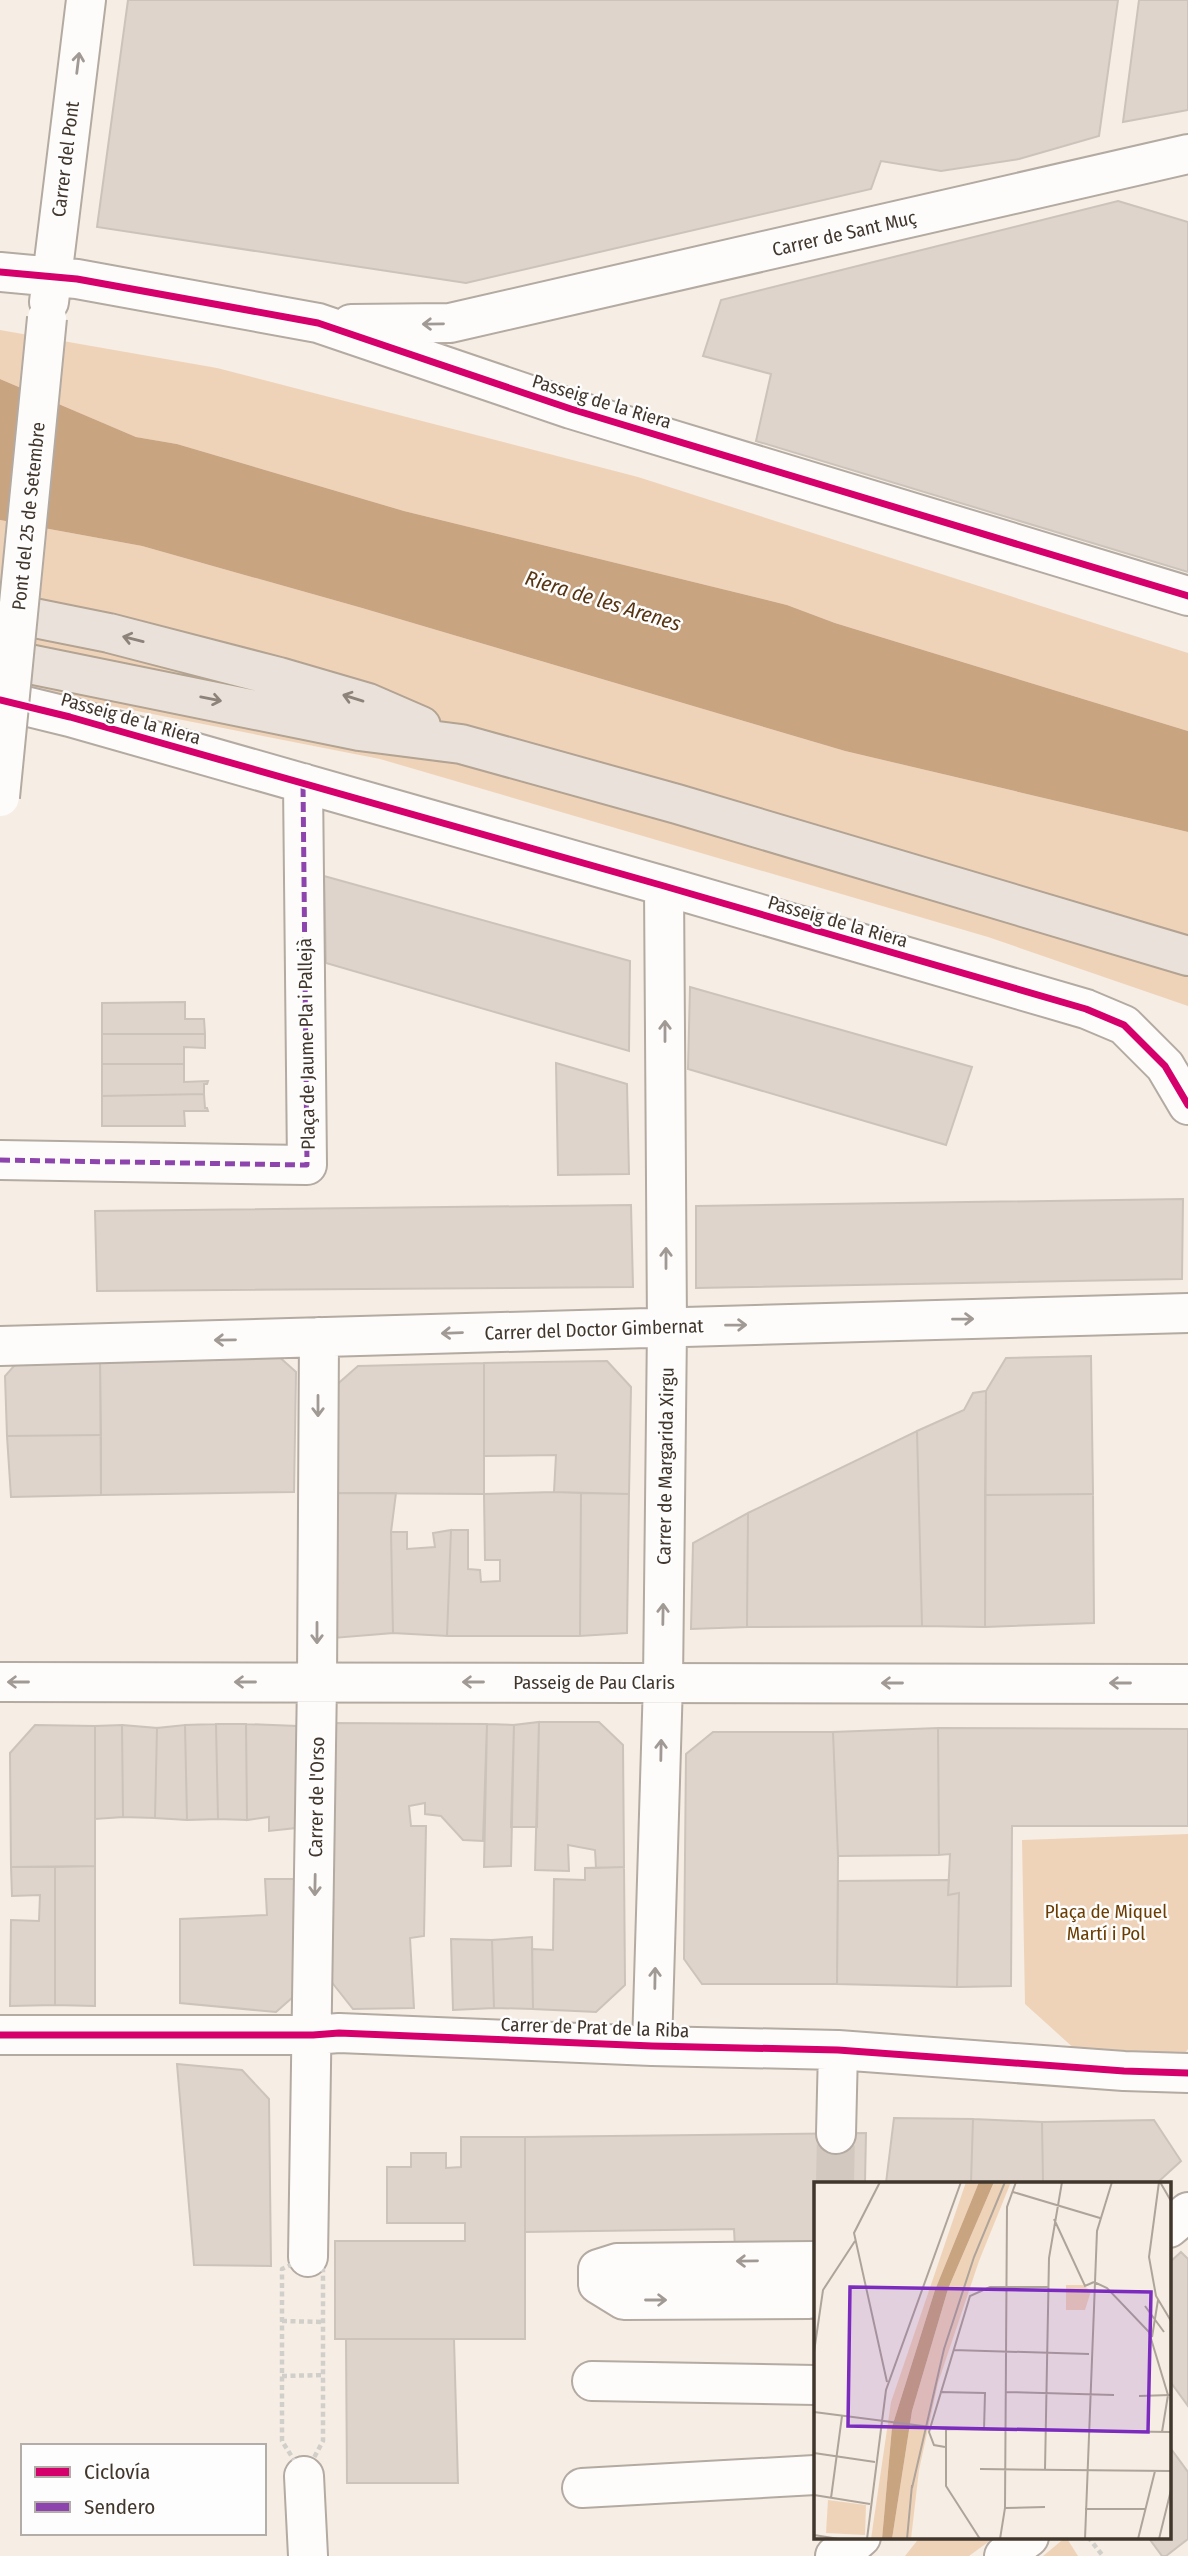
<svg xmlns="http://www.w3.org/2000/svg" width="1188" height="2556" font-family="'Fira Sans Condensed',sans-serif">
<rect width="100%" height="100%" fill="#f6ede4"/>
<path fill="#efd3b9" d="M0 330 217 368 638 477 1188 653V731L835 623 787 605 404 511 177 444 136 437 0 379Z
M0 520 142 546 362 608 845 751 1188 832V1006L988 937 380 759 0 684Z
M1188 1834V2049L1185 2053 1077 2051 1025 2004 1022 1840Z
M920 2537H995L969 2556H905Z
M1066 2537 1078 2556H1043Z"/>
<path fill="#c9a481" d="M0 379 136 437 177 444 404 511 787 605 835 623 1188 731V832L845 751 362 608 142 546 0 520Z"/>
<path fill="#ded4cc" stroke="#ccc3bb" stroke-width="2" d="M128 0H1118L1099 136 1019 159 941 171 881 161 871 189 466 283 97 227Z
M1139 0H1188V110L1123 122Z
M1118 201 1188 222V572L756 441 771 374 703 356 721 300Z
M324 876 630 961 629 1051 326 963Z
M690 987 972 1067 946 1145 688 1069Z
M185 1002V1019H204L205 1034H102V1003Z
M102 1034H205V1048L184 1047V1064H102Z
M556 1063 627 1084 629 1174 558 1175Z
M102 1064H184V1082L208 1081 207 1084H204V1094L102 1096Z
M204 1094 205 1108H207L208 1111H184L185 1126H102V1096Z
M1183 1199 1182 1279 696 1288V1206Z
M631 1205 633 1287 97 1291 95 1211Z
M276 1354 296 1372 294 1492 101 1495 100 1358Z
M1091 1356 1093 1494 985 1495 986 1391 1006 1358Z
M22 1357 100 1358 101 1435 7 1436 5 1376Z
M607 1361 631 1387 629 1494 554 1492 556 1455 484 1456V1363Z
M484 1363V1494L336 1493 333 1388 358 1366Z
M986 1391 985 1627 922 1626 917 1431 964 1410 973 1393Z
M917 1431 922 1626 747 1627 748 1513Z
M101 1435V1495L11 1497 7 1436Z
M554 1492 581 1493 580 1636H447L451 1530H468V1569L480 1570 481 1582 500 1581V1560H485L484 1494Z
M336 1493H396L391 1532 393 1633 333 1638Z
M581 1493 629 1494 627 1633 580 1636Z
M1093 1494 1094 1623 985 1627V1495Z
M748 1513 747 1627 691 1629 693 1543Z
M451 1530 447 1636 393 1633 391 1532H407V1549L435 1547 433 1533Z
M539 1722 537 1827H511L514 1725Z
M539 1722H599L623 1745 624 1867 596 1868 595 1850 568 1845 569 1871 535 1870Z
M332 1723 487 1724 483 1841 463 1840 441 1816 425 1814V1803L409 1806 411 1826H426L424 1936 410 1938 414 2008 353 2009 330 1980Z
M216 1724 218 1819 187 1820 185 1725Z
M216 1724H246L247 1820 218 1819Z
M246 1724 297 1726 296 1828 269 1831V1817L247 1820Z
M487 1724 514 1725 511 1866 484 1867Z
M35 1725 95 1726V1866L11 1867 10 1753Z
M122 1725 123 1817 95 1819V1726Z
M122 1725 157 1728 155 1818 123 1817Z
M185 1725 187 1820 155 1818 157 1728Z
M938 1728 1188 1729V1826H1012L1011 1986 957 1987 959 1893 948 1895 950 1854 939 1855Z
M938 1728 939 1855 838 1856 833 1732Z
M713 1732H833L838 1856 837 1984H702L684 1959 686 1754Z
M95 1866V2006L55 2005V1867Z
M11 1867H55V2005L10 2006 11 1920 39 1921 40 1895 12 1896Z
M624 1867 625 1985 596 2012 533 2009 532 1949 553 1950 554 1879 585 1880V1868Z
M265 1879H294L293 1997 276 2012 180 2003V1919L267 1915Z
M949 1880 948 1895 959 1893 957 1987 837 1984 838 1881Z
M532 1937 533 2009 494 2008 492 1940Z
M451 1939 492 1940 494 2008 453 2010Z
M177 2064 242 2070 269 2099 271 2266 194 2265Z
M894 2118 973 2119 971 2183H886Z
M973 2119 1042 2122 1043 2183H971Z
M1154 2120 1181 2161 1157 2183H1043L1042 2122Z
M866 2133 865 2183H815V2251L735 2248 734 2229 525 2232V2137Z
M461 2137H525V2339H335V2241H465V2223H387V2167H411V2153H446V2168L461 2167Z
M1181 2252 1188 2259V2406L1169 2380V2263Z
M346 2339H454L458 2483H347Z
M1169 2446 1188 2472V2539L1166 2556H1162L1148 2537H1169Z"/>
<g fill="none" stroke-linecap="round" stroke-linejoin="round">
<path stroke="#d2c8bf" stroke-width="38" stroke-dasharray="38 19" stroke-linecap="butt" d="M835 2183 836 2134"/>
<defs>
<path id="minor" d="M0 272 77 279 318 323 571 409 1188 596
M49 302 86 0
M351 324 450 323 1188 154
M0 700 70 717 664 886 1086 1009 1124 1025 1165 1066 1188 1105
M0 1160 307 1165 303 783
M0 1346 1188 1313
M0 1682 1188 1684
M0 2035H313L339 2033 652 2046 838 2050 1124 2071 1188 2073
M652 2046 663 1682 667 1327 664 886
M836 2134 838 2050
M1169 2228 1188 2212
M308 2257 317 1682 319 1337
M815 2261 617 2263 598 2269V2284L624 2300 809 2299 815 2294
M592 2381 815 2385
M304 2476 308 2556
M582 2488 815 2475
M835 2556 845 2551 861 2537
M1004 2556 1029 2537"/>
<path id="major" d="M0 611 109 633 279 677 368 703 421 726
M0 658 359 731 461 744 677 804 1188 956"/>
</defs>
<use href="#minor" stroke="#b3aaa2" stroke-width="42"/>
<use href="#major" stroke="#b2a392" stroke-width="42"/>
<path stroke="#d1cfca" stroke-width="4.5" stroke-dasharray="5 3.5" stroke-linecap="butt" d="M308 2257 323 2270V2441L304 2476 282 2441V2269Z
M282 2321 324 2322
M282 2376 323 2375
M1088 2537 1103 2556"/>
<use href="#minor" stroke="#fefcfb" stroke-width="38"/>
<use href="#major" stroke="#eae2da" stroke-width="38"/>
<defs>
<path id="minor-bridge" d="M0 797 47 318"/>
</defs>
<use href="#minor-bridge" stroke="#b3aaa2" stroke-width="42" stroke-linecap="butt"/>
<use href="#minor-bridge" stroke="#fefcfb" stroke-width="38"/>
<path stroke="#8e44ad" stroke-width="5" stroke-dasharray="10 5" stroke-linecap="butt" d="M0 1160 307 1165 303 783"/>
<defs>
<path id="cycleway" d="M0 272 77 279 318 323 571 409 1188 596
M0 700 70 717 664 886 1086 1009 1124 1025 1165 1066 1188 1105
M0 2035H313L339 2033 652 2046 838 2050 1124 2071 1188 2073"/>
</defs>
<use href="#cycleway" stroke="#fdfdfd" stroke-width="11"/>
<use href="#cycleway" stroke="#d6006c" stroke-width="7"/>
</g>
<defs><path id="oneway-shaft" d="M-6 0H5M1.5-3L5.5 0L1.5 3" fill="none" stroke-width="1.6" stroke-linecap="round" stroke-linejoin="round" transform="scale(1.75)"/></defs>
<g stroke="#a09994">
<use href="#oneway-shaft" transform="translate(78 63) rotate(-83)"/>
<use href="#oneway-shaft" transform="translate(433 324) rotate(179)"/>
<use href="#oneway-shaft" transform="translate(665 1031) rotate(-90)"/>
<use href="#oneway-shaft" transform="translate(666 1258) rotate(-90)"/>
<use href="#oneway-shaft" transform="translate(963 1319) rotate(-1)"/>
<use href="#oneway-shaft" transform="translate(736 1325) rotate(-1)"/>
<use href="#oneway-shaft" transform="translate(452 1333) rotate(178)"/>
<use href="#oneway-shaft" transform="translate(225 1340) rotate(179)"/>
<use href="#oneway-shaft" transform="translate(318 1406) rotate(90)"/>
<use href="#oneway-shaft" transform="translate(663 1614) rotate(-89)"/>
<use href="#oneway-shaft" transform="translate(317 1633) rotate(90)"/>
<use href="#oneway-shaft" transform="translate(18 1682) rotate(180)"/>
<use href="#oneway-shaft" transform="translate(245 1682) rotate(180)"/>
<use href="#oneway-shaft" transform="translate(473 1682) rotate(-180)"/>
<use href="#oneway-shaft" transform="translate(892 1683) rotate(-180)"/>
<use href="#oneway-shaft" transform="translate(1120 1683) rotate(-180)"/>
<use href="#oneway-shaft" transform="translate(661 1750) rotate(-89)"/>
<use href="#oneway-shaft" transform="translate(315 1885) rotate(91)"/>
<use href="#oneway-shaft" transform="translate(655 1978) rotate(-89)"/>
<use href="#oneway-shaft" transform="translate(747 2261) rotate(179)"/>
<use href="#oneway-shaft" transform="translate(656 2300)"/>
</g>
<g stroke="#8d837a">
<use href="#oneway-shaft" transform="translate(133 639) rotate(-166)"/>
<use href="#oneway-shaft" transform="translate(353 698) rotate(-163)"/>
<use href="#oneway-shaft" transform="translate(211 699) rotate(11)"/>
</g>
<g text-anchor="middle" stroke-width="5" stroke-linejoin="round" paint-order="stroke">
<g font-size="19" fill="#41362c" stroke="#fdfdfd">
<text transform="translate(65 159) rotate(-83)" y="7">Carrer del Pont</text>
<text transform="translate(844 233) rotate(-13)" y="7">Carrer de Sant Muç</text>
<text transform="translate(602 401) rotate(17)" y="7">Passeig de la Riera</text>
<text transform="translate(28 516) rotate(-84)" y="7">Pont del 25 de Setembre</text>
<text transform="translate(131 718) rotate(16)" y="7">Passeig de la Riera</text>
<text transform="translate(838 921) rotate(16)" y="7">Passeig de la Riera</text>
<text transform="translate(306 1044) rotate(-91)" y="7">Plaça de Jaume Pla i Pallejà</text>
<text transform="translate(594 1329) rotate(-2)" y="7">Carrer del Doctor Gimbernat</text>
<text transform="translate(665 1466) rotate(-89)" y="7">Carrer de Margarida Xirgu</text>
<text x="594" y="1689">Passeig de Pau Claris</text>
<text transform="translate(316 1797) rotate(-89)" y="7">Carrer de l'Orso</text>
<text transform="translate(595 2027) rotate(2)" y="7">Carrer de Prat de la Riba</text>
</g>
<g font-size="19" fill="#6c3d01" stroke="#fdfdfd">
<text x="1106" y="1918">Plaça de Miquel<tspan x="1106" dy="22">Martí i Pol</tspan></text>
</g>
<g font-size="21" font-style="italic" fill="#573411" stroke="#fdfdfd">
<text transform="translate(603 601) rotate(17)" y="7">Riera de les Arenes</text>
</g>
</g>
<g transform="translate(814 2182)">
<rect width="357" height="357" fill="#f6ede4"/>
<path d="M152 0H165L121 108 78 245 68 357H57L77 220ZM180 0H197L165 79 124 201 105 288 97 357H78L98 229 134 107ZM252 103H269L277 109 271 128H252ZM14 318 52 323 51 353 12 351Z" fill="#efd3b9"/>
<path d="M165 0H180L134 107 98 229 78 357H68L78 245 121 108Z" fill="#c9a481"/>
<path fill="none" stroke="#aea49a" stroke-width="2" d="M66 0 40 51 73 200M345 0 335 75 342 114 357 139M346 0 357 19M199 10 286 36M240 37 271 104 280 100M280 100 293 106 335 150 354 213 348 250M331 124 350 150M338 155 344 118M139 168 275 172M0 170 9 108 41 59M126 210 171 211 170 248M192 210 300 213M325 214 356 213M0 230 132 247 357 250M132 247V304L166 357M131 265 120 263 115 250 156 114 176 105H234M0 271 61 280M166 287 357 289M231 288 235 76 248 0M98 306 130 167 160 75 191 0M0 313 56 322M17 316 28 234M191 326 231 325M271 327H332M0 353 25 357M53 357 72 208 147 0M93 357 98 303M186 357 191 326 193 25 202 0M271 357 283 49 298 0M324 357 341 289M345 357 357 308"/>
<path fill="#7b2cbf" fill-opacity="0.15" stroke="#7b2cbf" stroke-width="3.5" d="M36 105 337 110 334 250 34 244Z"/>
<rect width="357" height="357" fill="none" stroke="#41362c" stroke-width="3.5"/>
</g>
<rect x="21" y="2444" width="245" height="91" fill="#fdfdfd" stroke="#b2ada9" stroke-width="2"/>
<rect x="35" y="2467" width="35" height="10" fill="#d6006c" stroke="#b2ada9" stroke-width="2"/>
<text x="84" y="2479" font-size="21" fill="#41362c">Ciclovía</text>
<rect x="35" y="2502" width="35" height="10" fill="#8e44ad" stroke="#b2ada9" stroke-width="2"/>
<text x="84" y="2514" font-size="21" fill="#41362c">Sendero</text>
</svg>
